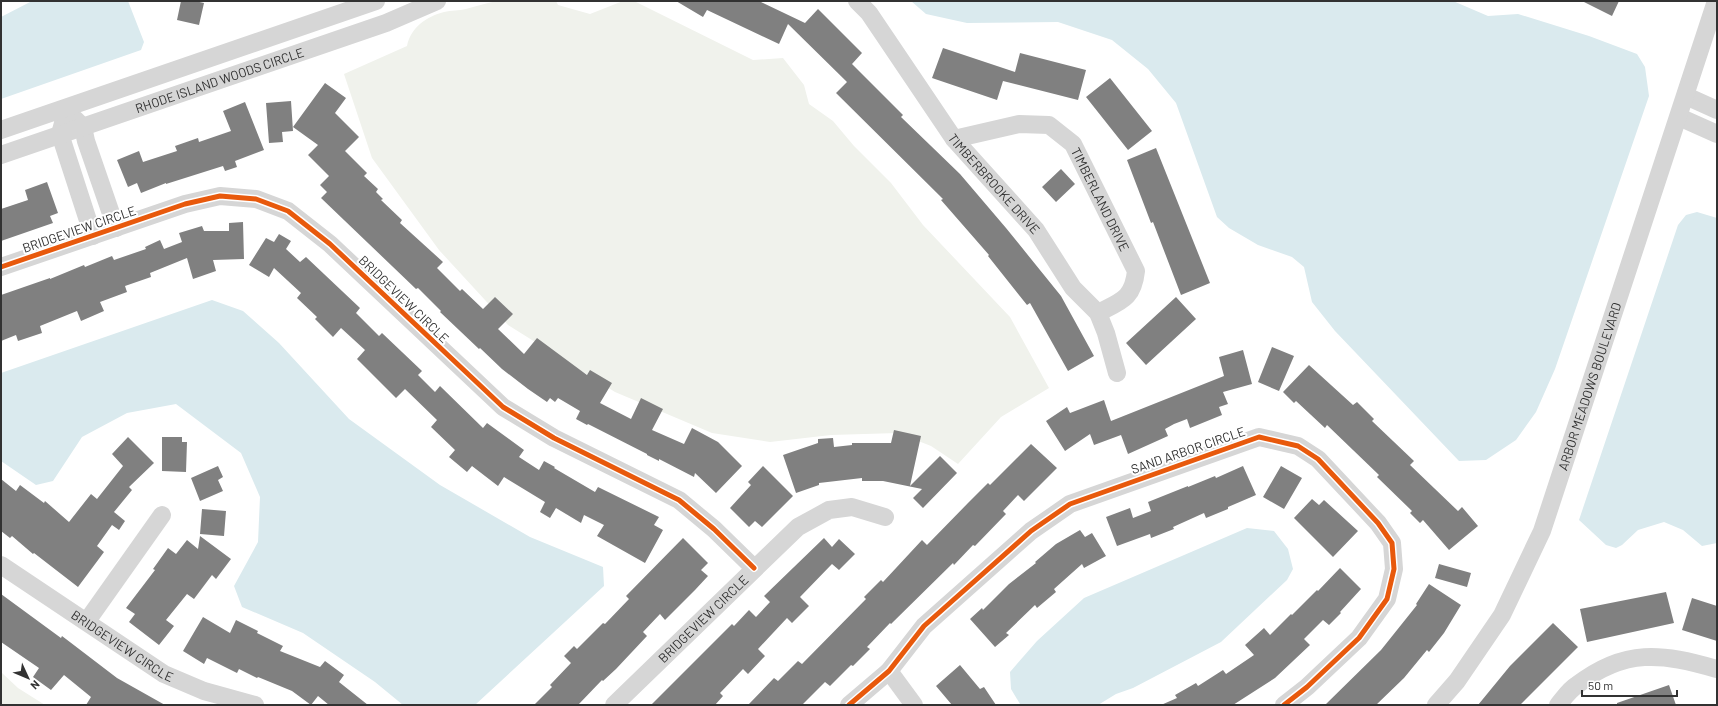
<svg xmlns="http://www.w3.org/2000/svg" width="1718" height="706" font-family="Barlow,sans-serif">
<rect width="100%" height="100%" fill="#fff"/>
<path fill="#f0f2ec" d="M497 1H556L558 5 590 14 623 1H634L753 60 783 58 804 85 809 104 833 121 854 146 891 183 923 225 1010 317 1049 388 1001 417 958 464 931 446 898 433 831 435 770 442 712 433 615 392 508 325 439 250 372 158 344 74 407 46C411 27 426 17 444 12 451 10 459 11 466 9 477 6 486 3 497 1Z
M1 672 18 688 45 705H1Z"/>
<path fill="#daeaee" d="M32 1H128L144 42 141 50 1 99V17Z
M911 1H1453L1488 16 1518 14 1589 36 1637 54 1645 67 1649 96 1555 369 1536 412 1516 440 1486 460 1459 461 1335 331 1312 302 1304 267 1292 257 1258 245 1229 228 1217 217 1176 103 1148 69 1112 40 1058 22 967 23 926 14Z
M1697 212 1717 218V543L1702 546 1683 530 1664 522 1638 530 1622 545 1616 548 1606 545 1579 520 1678 225 1686 215Z
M212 300 243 311 279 343 349 419 440 485 530 537 603 567 604 586 475 705H403L375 682 303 633 242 607 234 586 258 542 260 497 241 453 176 404 127 413 82 437 53 481 36 485 1 461V373Z
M1247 528 1274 531 1288 549 1293 569 1287 580 1221 642 1133 688 1116 694 1098 705H1021L1020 704 1011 689 1010 672 1037 641 1084 598Z"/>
<path fill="#808080" d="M181 1H195L204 3 199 25 177 20Z
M676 1H759L805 23 818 9 862 53 852 64 903 115 901 117 960 174 1006 228 1061 296 1094 356 1068 371 1030 303 1027 305 988 256 989 255 941 200 943 199 836 93 847 82 788 24 779 44 707 10 703 17Z
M1582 1H1619L1612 16Z
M943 48 1015 72 1020 53 1086 70 1078 100 1003 81 997 100 932 78Z
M1110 78 1152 131 1128 150 1086 97Z
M325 83 346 98 335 113 359 137 345 151 367 173 364 176 378 189 376 192 383 199 381 200 402 220 400 223 443 262 437 268 460 291 462 289 483 309 495 297 513 314 498 329 524 354 537 338 587 375 590 370 612 383 600 403 631 419 641 398 663 409 652 430 684 444 692 428 718 442 742 466 716 493 695 473 694 477 659 459V461L647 455V454L588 424 587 425 576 419 580 411 558 398 555 402 550 398 547 402 528 389 502 369 480 348 479 349 440 312 441 311 418 288 416 289 321 198 327 192 320 185 329 176 308 155 318 145 293 127Z
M291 101 293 131 282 132 283 142 269 143 266 103Z
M245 102 264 150 235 161 237 167 225 171 223 166 166 184V183L141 193 137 183 128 187 117 160 139 151 143 162 177 151 175 146 198 138 199 142 231 131 223 111Z
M1156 148 1210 283 1181 295 1153 222 1151 223 1127 160Z
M1061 169 1075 184 1056 202 1042 187Z
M47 182 58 213 50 216 53 223 1 241V209L28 200 25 190Z
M243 222 244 259 213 260 216 271 193 279 187 258 150 273 151 277 125 286 127 292 100 302 104 311 81 321 77 311 40 326 42 333 18 341 16 335 1 341V295L50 278V279L84 265 85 267 112 256 114 260 146 249 145 247 160 240 164 249 182 242 179 233 202 226 204 231H229V223Z
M279 234 291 241 286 249 300 262 306 257 360 308 356 313 379 336 382 333 422 371 418 375 435 392 440 386 483 428 487 423 524 450 519 457 539 470 544 461 555 467 554 468 595 492 598 487 659 517 654 525 663 530 645 563 597 536 604 525 584 515 581 523 556 508 550 518 540 512 545 502 504 477 498 486 472 466 467 472 449 457 455 450 431 427 437 420 405 389 396 398 357 359 365 350 341 328 333 337 315 319 317 317 297 298 301 293 274 268 269 277 249 265 266 238 274 242Z
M1176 297 1196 319 1146 365 1126 343Z
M1272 347 1294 356 1279 391 1258 382Z
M1243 350 1252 384 1223 392 1228 404 1219 407 1222 415 1190 428 1187 419 1174 424 1165 429 1168 436 1128 454 1121 435 1094 445 1090 434 1065 451 1046 421 1067 407 1070 413 1104 400 1111 421 1224 376 1219 357Z
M1309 365 1353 405 1357 402 1374 419 1372 421 1414 461 1410 465 1458 511 1462 507 1478 526 1449 550 1423 520 1420 523 1410 513 1412 511 1377 477 1379 475 1327 425 1325 428 1296 401 1294 403 1283 392Z
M894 430 921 436 910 486 940 456 957 473 923 508 913 498 922 489 883 481H862V478L819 483V485L796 493 783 455 818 443V439L833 438 834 447 852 445V443H891Z
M128 437 154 463 129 487 132 490 114 512 125 521 119 530 112 525 97 546 104 552 78 587 34 553 33 554 12 536 10 538 1 531V479L16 491 20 485 44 503 45 501 69 522 91 494 97 499 123 466 112 454Z
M162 437H182V442H187L186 472 162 471Z
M1031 444 1057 468 1024 501 1018 495 1003 511 1006 514 975 546 973 545 954 565 953 563 891 624 890 623 867 647 870 649 853 666 851 665 830 686 825 682 802 705H748L774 678 778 681 798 661 802 664 866 599 864 597 881 580 883 582 922 540 927 545 968 503 988 483 990 485Z
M218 466 223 477 218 480 223 491 200 501 191 478Z
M763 466 793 496 762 527 755 521 749 527 730 508 751 485 748 482Z
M1243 466 1256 495 1228 507V509L1206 518 1204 513 1173 527 1174 529 1151 538 1150 534 1117 546 1106 517 1130 508 1133 518 1151 511 1148 502 1188 486V487L1215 476 1216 478Z
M1281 466 1302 478 1284 509 1263 497Z
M1312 499 1319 505 1324 500 1358 531 1333 557 1294 518Z
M202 509 226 511 224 536 200 534Z
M1080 530 1085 537 1092 533 1106 556 1084 568 1082 564 1054 589 1056 592 1037 608 1035 605 1006 633 1009 635 995 647 970 619 982 608 983 610 1009 584 1036 563 1035 562 1056 544Z
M200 536 231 559 216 579 212 575 194 599 187 594 166 620 174 626 159 645 129 622 135 614 126 608 155 570 153 569 168 548 176 554 187 540 198 549Z
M683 538 708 563 701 570 708 576 695 590 665 620 660 614 643 632 647 636 616 669 603 681 602 680 578 705H534L552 687 550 685 571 663 564 656 574 646 577 649 603 623 605 624 629 599 626 596Z
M824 538 832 547 839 539 855 554 839 570 832 564 800 597 809 606 792 623 787 618 758 649 765 656 748 674 743 669 720 693 723 696 715 705H651L732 624 734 626 749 610 756 617 770 602 764 596Z
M1439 564 1471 573 1467 587 1435 578Z
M1340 568 1361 589 1340 612 1341 613 1329 625 1323 620 1304 639 1310 645 1275 678 1233 705H1161L1177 698 1175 695 1196 683 1198 686 1223 670 1226 674 1254 655 1245 645 1264 628 1270 635 1291 614 1292 615 1317 590 1318 591Z
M1429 584 1461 605 1444 633 1429 652 1427 650 1404 678 1376 705H1325L1381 650 1417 605 1416 604Z
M1666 592 1674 623 1587 642 1580 609Z
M1 594 61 638 62 636 117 678 165 705H86L91 697 64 675 51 690 33 677 39 668 1 642Z
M1692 598 1717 606V641L1682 630Z
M203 617 230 633 236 620 258 631 257 633 283 646 280 651 320 667 325 661 344 675 339 682 368 705H329L318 696 311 705 292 691 258 677 257 678 239 669 237 673 207 658 204 664 183 651Z
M1553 623 1578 647 1520 705H1478L1510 666Z
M960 665 980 689 984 687 996 705H952L936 686Z
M1669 685 1676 705H1617V703Z"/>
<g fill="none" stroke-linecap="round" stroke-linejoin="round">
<g stroke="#d6d6d6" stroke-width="18">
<path id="s1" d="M857 1 869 13 954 139 1036 230 1073 288 1098 313 1106 333 1117 373"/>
<path d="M1686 96 1717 110"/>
<path d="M1679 117 1717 134"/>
<path d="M75 119 83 127 86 141 116 228"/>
<path d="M63 123 60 134 93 236"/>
<path d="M1 130 376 1"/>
<path id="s2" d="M954 139 1019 124 1049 125 1073 144 1136 271C1133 299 1121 301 1098 313"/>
<path id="s3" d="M1 155 386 23 437 1"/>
<path d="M1 267 185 204 220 196 256 199 288 211 330 244 503 407 554 438 679 500 714 529 754 568"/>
<path id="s4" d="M1 565 164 674 204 691 255 705"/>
<path d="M87 621 162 515"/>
<path d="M889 671 914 705"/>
<path id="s5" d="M614 705 798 527 829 510 852 507 885 517"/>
<path d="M849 705 889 671 924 626 1031 531 1070 504 1259 437 1298 446 1318 459 1378 523 1392 543 1394 569 1387 599 1359 638 1307 687 1284 705"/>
<path id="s6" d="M1436 705 1457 681 1502 615 1542 531 1716 1"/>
<path d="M1558 705C1564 698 1569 690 1577 685 1625 648 1662 653 1717 669"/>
</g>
<defs>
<path id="cycleway" d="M1 267 185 204 220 196 256 199 288 211 330 244 503 407 554 438 679 500 714 529 754 568
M849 705 889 671 924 626 1031 531 1070 504 1259 437 1298 446 1318 459 1378 523 1392 543 1394 569 1387 599 1359 638 1307 687 1284 705"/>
</defs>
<use href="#cycleway" stroke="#fff" stroke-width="8"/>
<use href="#cycleway" stroke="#e8590c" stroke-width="5"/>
</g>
<g text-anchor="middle" stroke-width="4" stroke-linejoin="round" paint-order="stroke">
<g font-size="13" fill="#323232" stroke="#fff">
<text dy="5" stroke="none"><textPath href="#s3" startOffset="231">RHODE ISLAND WOODS CIRCLE</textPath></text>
<text dy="5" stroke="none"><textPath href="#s1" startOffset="229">TIMBERBROOKE DRIVE</textPath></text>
<text dy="5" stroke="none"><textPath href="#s2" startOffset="189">TIMBERLAND DRIVE</textPath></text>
<text transform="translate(79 229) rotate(-19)" y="5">BRIDGEVIEW CIRCLE</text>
<text transform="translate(404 299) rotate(44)" y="5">BRIDGEVIEW CIRCLE</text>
<text dy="5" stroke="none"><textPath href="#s6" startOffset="357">ARBOR MEADOWS BOULEVARD</textPath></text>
<text transform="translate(1188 450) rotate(-19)" y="5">SAND ARBOR CIRCLE</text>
<text dy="5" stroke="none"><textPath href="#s5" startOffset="124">BRIDGEVIEW CIRCLE</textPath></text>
<text dy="5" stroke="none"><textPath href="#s4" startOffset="146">BRIDGEVIEW CIRCLE</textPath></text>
</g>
</g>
<rect width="1718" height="706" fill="none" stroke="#323232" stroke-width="4"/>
<g transform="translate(28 678) rotate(134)" stroke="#ffffff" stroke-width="3" paint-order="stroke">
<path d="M0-3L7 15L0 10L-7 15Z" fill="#323232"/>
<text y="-6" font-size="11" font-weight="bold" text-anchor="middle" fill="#323232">N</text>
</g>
<path d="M1582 690v6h95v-6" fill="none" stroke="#323232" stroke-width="2"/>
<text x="1588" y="690" font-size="12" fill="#323232" stroke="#ffffff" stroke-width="3" paint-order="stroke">50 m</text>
</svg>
